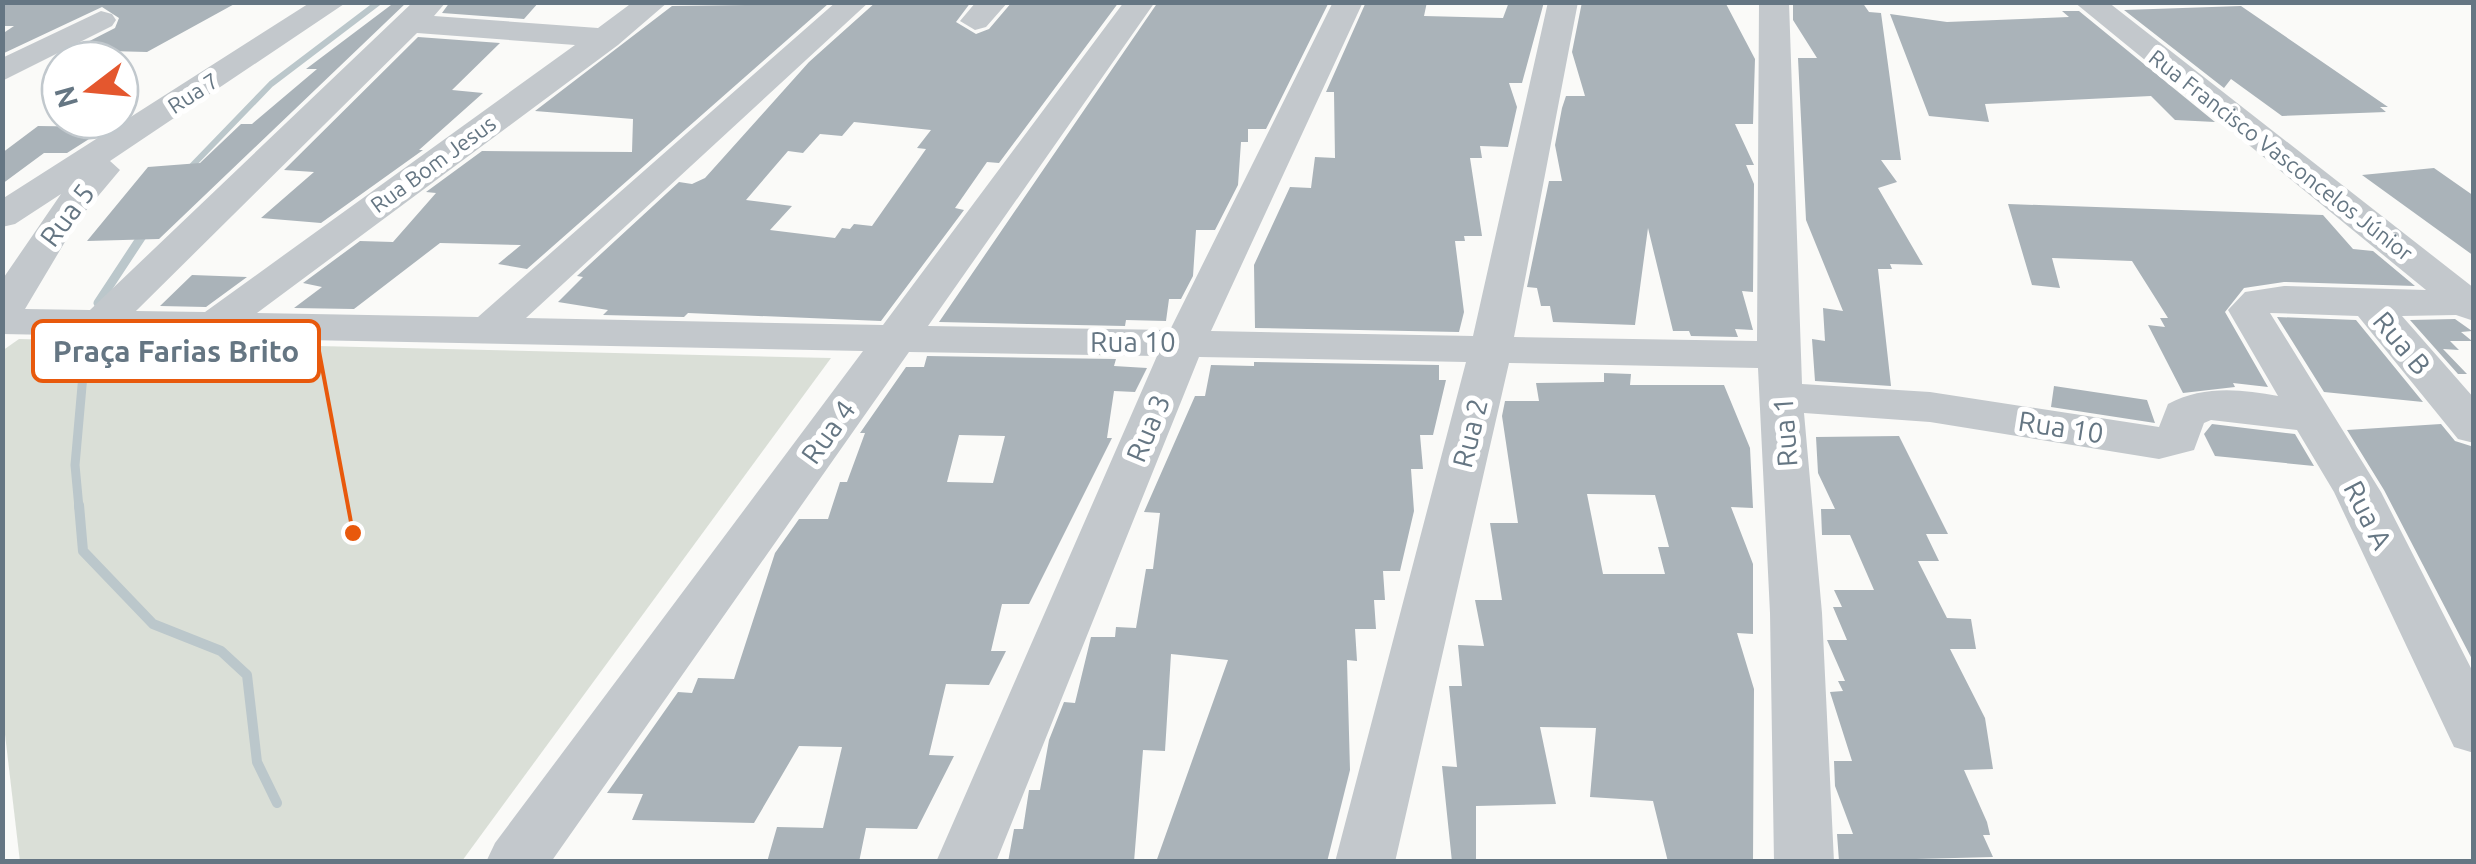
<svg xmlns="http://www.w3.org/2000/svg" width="2476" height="864" font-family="Ubuntu,sans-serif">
<rect width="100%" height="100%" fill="#fafaf8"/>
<path fill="#dadfd7" d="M19 339 831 358 462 861 20 862 2 709V351Z"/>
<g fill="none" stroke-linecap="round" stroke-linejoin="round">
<path stroke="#bbc7cb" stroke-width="6" d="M186 172 271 84 379 2"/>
<path stroke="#bbc7cb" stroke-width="9" d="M98 303 146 230
M79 508 75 465 86 341"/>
<path stroke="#bbc7cb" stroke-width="10" d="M79 505 83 551 153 624 221 651 247 675 257 762 277 803"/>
</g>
<path fill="#aab3b9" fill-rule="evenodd" d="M2 2H238L147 52 72 50 115 28 119 18 102 7 2 54V34L14 26H2Z
M395 2H407L159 239 87 241 148 167 200 163 241 124H252L317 69H306Z
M450 2H539L524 19 442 13Z
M876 2H971L956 22 976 34 989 29 1012 2H1119L999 163 987 162 955 208 964 210 881 321 688 313 684 317 603 315 608 310 558 302 583 277 577 276 679 182 692 184 705 178 809 62ZM854 122 931 130 917 148 926 149 872 226 854 224 850 229 842 228 835 238 770 230 792 206 746 200 788 151 803 153 820 134 842 136Z
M1158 2H1329L1266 129H1248V142H1241L1238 185 1215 230H1196L1193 276 1181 299H1169L1166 321 1126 320 1125 326 939 322Z
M1366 2H1427L1424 16 1503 18 1509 2H1544L1522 83H1509L1517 107 1508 147 1480 146 1482 158H1470L1482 236H1464L1465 241H1455L1464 312 1459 332 1255 328 1254 265 1290 187 1311 188 1315 157 1335 158 1334 92H1326Z
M1582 2H1725L1755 59 1753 124H1735L1754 165H1746L1754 184 1753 292 1742 291 1753 330 1735 329 1738 337 1691 336 1689 331H1673L1648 228 1635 325 1553 322 1550 306H1541L1537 288 1527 287 1549 181H1562L1555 145 1562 108 1566 96H1585L1572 52Z
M1793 2H1862L1869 12 1881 13 1901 160H1881L1897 182 1878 188 1923 265 1890 264 1892 269H1878L1891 386 1815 381 1812 339 1825 341 1823 308 1843 311 1806 220 1798 58H1817L1793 20Z
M828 4 527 269 498 264 521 245 440 243 354 309 294 308 322 287 303 283 360 241 393 242 436 193 426 192 482 151 632 152 633 119 535 111 672 6Z
M2241 6 2388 107H2380L2386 112 2282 116 2231 79 2224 88 2124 10Z
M2062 11H2079L2215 122 2175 120 2151 96 1985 104 1989 122 1929 116 1890 14 1947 22 2069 17Z
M418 37 500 43 452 90 483 93 419 150H423L321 223 261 218 314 172 284 170Z
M38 126 108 127 67 153H44L2 184V153Z
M2434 168 2474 196V256L2362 175Z
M2008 204 2323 215 2353 249 2373 251 2415 286 2284 282 2244 288 2225 312 2268 387 2233 383 2235 387 2183 393 2148 325 2165 327 2160 318H2168L2132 261 2052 258 2060 288 2032 285Z
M192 275 247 277 206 307 160 306Z
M2277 317 2356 320 2423 402 2324 392Z
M2455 319 2472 331 2461 332 2472 341H2450L2459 350 2443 349 2467 374H2458L2410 320Z
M927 356 1116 359 1114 366 1147 368 1135 392 1114 391 1107 438H1112L1029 604H1002L991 651H1006L989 685 946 684 929 755 954 756 917 829 866 828 859 862H767L777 827 823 828 842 747 799 746 754 823 632 820 643 794 607 793 678 692 692 693 698 678 734 679 775 553 799 519H828L840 482H847L865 433H860L906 367H924ZM959 435 1005 436 993 483 947 482Z
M1254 362 1439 365V380H1446L1433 435H1420L1423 469H1411L1414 511 1400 571H1383L1385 600H1374L1376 629H1355L1357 661 1347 660 1350 770 1327 862H1156L1228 660 1171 654 1165 751 1143 750 1134 862H1008L1014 829H1023L1029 790H1040L1049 740 1064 702 1075 703 1091 637H1115L1116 627 1136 628 1146 569H1153L1160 513 1144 512 1195 396H1205L1211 365 1254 366Z
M1604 373 1631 374 1630 385H1724L1750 448 1753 508 1731 507 1753 564V634L1737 633 1754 689 1753 862H1668L1653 801 1590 797 1596 728 1540 727 1556 804 1476 806V862H1452L1442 766 1457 767 1449 686H1462L1458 645 1484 646 1475 600H1502L1490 523H1518L1502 416 1505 401H1539L1536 383 1604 382ZM1587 494 1655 495 1669 547H1658L1665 574H1603Z
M2054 386 2147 400 2155 423 2051 407Z
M2212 424 2295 434 2314 466 2215 456 2204 434Z
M2441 424 2455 441 2474 447V663L2384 490 2347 430Z
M1899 436 1948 534H1926L1939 561H1918L1947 618 1971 619 1976 649H1950L1985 718 1993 769 1964 770 1987 822 1990 835H1983L1993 857 1839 861 1837 834H1853L1835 786 1834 761H1852L1830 692 1843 691 1838 681H1845L1827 640H1847L1833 607H1842L1834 590H1874L1850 535H1822L1821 509H1835L1818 473 1816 437Z"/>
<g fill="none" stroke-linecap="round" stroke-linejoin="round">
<path fill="#c3c8cc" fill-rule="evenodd" d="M311 2H347L110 161 120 170 78 220 25 309 90 310 413 2H446L434 16 598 28 633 2H668L618 45 257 313 478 317 836 2H869L526 318 883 325 1124 2H1155L928 326 1170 330 1333 2H1363L1211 331 1473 336 1548 2H1578L1514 337 1757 341 1759 2H1789L1802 384 1930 392 2159 427 2168 404C2203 385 2241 389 2278 396L2228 310 2245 292 2284 286 2426 290 2074 2H2108L2474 288V321L2456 315 2402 316 2474 398V443L2458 439 2358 316 2270 313 2381 492 2474 674V753L2454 747 2334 492 2297 430 2211 420 2204 423 2194 450 2159 459 1930 422 1804 413 1822 613 1834 862H1774L1770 613 1758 368 1509 363 1395 862H1335L1466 362 1199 357 996 862H936L1157 356 909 352 551 862H486L495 843 863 351 2 334V280L61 194 15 224 2 227V199ZM417 33 575 45 205 312 136 311Z
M976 2H1008L986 27 975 30 960 21Z
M101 11 112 14 116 20 112 26 2 81V58Z"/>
</g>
<g text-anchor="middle" stroke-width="10" stroke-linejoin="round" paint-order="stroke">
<g font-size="22" fill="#657683" stroke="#fff">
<text transform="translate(193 93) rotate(-33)" y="8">Rua 7</text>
<text transform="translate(2281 155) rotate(38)" y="8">Rua Francisco Vasconcelos Júnior</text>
<text transform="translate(433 164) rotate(-36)" y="8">Rua Bom Jesus</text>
</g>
<g font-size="28" fill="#657683" stroke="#fff">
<text transform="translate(67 215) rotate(-53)" y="10">Rua 5</text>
<text x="1133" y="352">Rua 10</text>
<text transform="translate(2402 343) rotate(50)" y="10">Rua B</text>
<text transform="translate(2061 427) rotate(9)" y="10">Rua 10</text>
<text transform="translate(1148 428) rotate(-67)" y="10">Rua 3</text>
<text transform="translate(828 432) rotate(-54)" y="10">Rua 4</text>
<text transform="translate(1785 432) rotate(-94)" y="10">Rua 1</text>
<text transform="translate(1470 433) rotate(-76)" y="10">Rua 2</text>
<text transform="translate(2368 515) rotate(63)" y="10">Rua A</text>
</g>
</g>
<path fill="none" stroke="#e8590c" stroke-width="4" d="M353 533L319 351"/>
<circle fill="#e8590c" stroke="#fff" stroke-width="4" cx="353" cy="533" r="10"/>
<rect fill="#fff" stroke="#e8590c" stroke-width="4" x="33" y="321" width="286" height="60" rx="10"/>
<g font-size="30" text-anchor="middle" font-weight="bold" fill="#657683">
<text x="176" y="362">Praça Farias Brito</text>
</g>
<rect width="2476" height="864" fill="none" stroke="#657683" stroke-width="10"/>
<g transform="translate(90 90) rotate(254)"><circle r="48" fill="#ffffff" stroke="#c1c8cd" stroke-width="2.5"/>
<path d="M0-8L18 38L0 25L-18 38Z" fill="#e4572e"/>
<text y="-15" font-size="28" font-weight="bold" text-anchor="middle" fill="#657683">N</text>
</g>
</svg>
